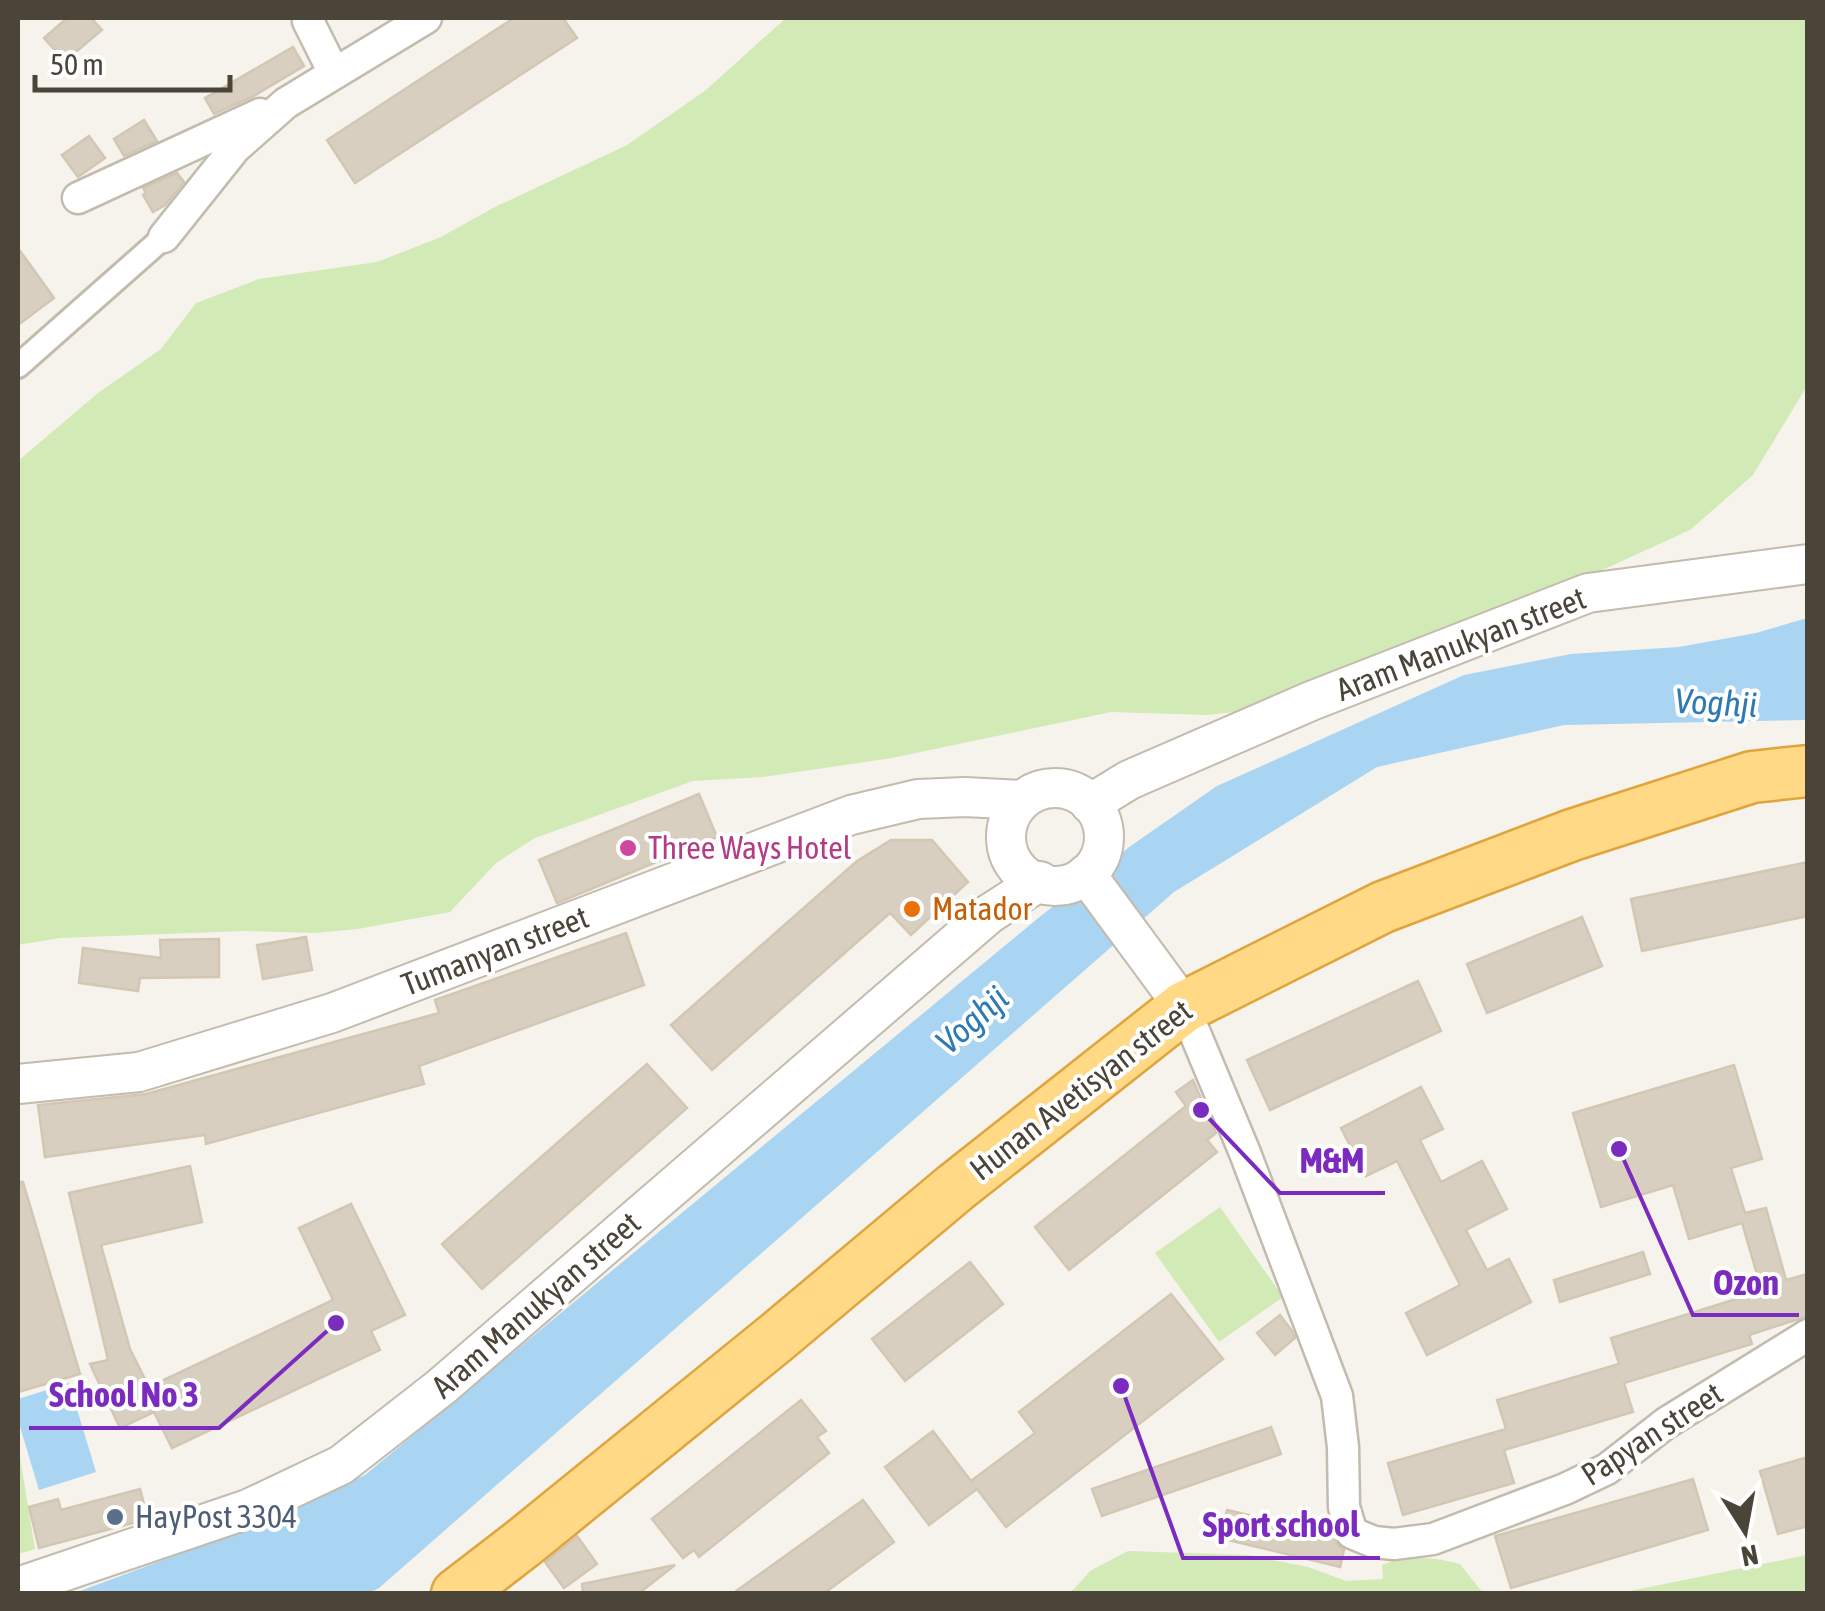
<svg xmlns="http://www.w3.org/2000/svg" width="1825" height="1611" font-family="'Asap Condensed',sans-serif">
	<rect width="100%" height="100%" fill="#f6f3ec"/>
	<g fill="#d2eab5">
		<polygon points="786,18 1807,18 1807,386 1753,475 1690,530 1482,625 1272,708 1207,715 1111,712 892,758 763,777 693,781 535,838 496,863 450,912 358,929 315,933 245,931 60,938 18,945 18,461 98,393 161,349 196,303 259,279 377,262 441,237 493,208 627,145 706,90"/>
		<polygon points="1220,1207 1283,1297 1219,1342 1155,1253"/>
		<polygon points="18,1445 35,1549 18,1554"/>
		<path d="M 1128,1551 L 1248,1555 L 1308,1567 L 1346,1581 L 1383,1579 L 1382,1565 C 1408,1554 1433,1557 1460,1564 L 1483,1593 L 1065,1594 L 1074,1589 L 1090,1571 Z"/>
		<polygon points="1807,1555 1807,1593 1620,1593"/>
	</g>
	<g fill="#a9d4f2">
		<polygon points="1807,618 1807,720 1564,725 1377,767 1174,892 379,1588 367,1594 72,1594 260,1524 365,1475 1042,915 1132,845 1217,786 1464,675 1571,654 1679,647 1756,633"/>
		<polygon points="69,1383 96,1472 39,1490 18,1420 18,1399"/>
	</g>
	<g fill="#d8cfc1" stroke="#d3c7b4" stroke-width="2.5">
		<polygon points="67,18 91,18 102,30 65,61 44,38"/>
		<polygon points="514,18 563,18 577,38 355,183 327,140"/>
		<polygon points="293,47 304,66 252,97 214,114 205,98"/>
		<polygon points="144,120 157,141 124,156 114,139"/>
		<polygon points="89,136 105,158 78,177 62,155"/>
		<polygon points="177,173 184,182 165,205 153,212 143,195 146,193 143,188"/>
		<polygon points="18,248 54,298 18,325"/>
		<polygon points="699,794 717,837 557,903 539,860"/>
		<polygon points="891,840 932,840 968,882 911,935 890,913 712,1070 671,1025 857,861"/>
		<polygon points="1808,862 1808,916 1642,951 1631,899"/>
		<polygon points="1582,917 1602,966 1487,1013 1467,964"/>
		<polygon points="626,933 644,985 419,1066 424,1084 206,1144 205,1135 45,1157 38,1105 146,1094 439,1013 435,1000"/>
		<polygon points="306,937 312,970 263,979 257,945"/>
		<polygon points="219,939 219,977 140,978 138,991 79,983 83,948 161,958 160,940"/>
		<polygon points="1418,981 1441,1031 1270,1110 1247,1060"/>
		<polygon points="647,1064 687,1108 482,1289 442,1244"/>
		<polygon points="1734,1065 1762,1159 1731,1168 1745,1213 1766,1208 1786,1280 1808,1274 1808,1316 1749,1335 1752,1344 1624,1383 1633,1412 1504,1450 1514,1483 1403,1515 1388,1463 1506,1429 1497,1400 1619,1364 1611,1338 1762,1291 1742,1223 1689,1239 1673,1185 1601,1207 1573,1113"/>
		<polygon points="1193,1080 1216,1133 1207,1140 1217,1152 1069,1270 1035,1227 1186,1106 1176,1092"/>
		<polygon points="1421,1087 1443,1129 1420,1140 1441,1182 1482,1161 1507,1209 1466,1230 1487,1270 1509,1259 1531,1302 1427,1355 1406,1313 1460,1285 1397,1161 1366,1176 1341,1128"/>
		<polygon points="190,1166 202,1222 101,1245 130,1349 149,1387 333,1300 299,1228 351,1204 405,1315 371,1331 380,1350 172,1448 154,1412 120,1428 90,1364 108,1360 69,1193"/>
		<polygon points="18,1182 23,1182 80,1374 18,1392"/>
		<polygon points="1643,1252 1650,1274 1560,1302 1554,1280"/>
		<polygon points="970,1262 1003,1304 905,1381 872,1339"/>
		<polygon points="1171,1294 1223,1359 1006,1527 977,1489 929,1525 885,1467 933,1431 971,1481 1035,1433 1019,1412"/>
		<polygon points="1280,1315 1292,1331 1295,1338 1275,1355 1257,1333"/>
		<polygon points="801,1400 826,1431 817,1437 829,1453 699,1557 694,1550 683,1558 652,1519"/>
		<polygon points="1271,1427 1281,1454 1102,1516 1092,1489"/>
		<polygon points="1808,1457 1808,1526 1778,1534 1760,1471"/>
		<polygon points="1693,1479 1708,1530 1511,1588 1495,1536"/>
		<polygon points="140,1489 148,1519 39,1548 29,1507 58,1499 61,1510"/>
		<polygon points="863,1500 894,1542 823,1594 732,1594"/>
		<polygon points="1227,1510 1333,1535 1338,1545 1344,1550 1340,1567 1220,1538"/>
		<polygon points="577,1536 597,1564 564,1588 545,1562"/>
		<polygon points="675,1565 638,1594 583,1594 582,1584"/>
	</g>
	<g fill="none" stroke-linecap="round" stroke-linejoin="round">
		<defs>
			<polyline id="pedestrian" points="18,366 164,237"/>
			<g id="minor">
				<polyline points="310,18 308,21 334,73"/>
				<polyline points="78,198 260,114"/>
				<polyline points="164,237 235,148 286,103 426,18"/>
				<polyline points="1184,1007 1245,1153 1337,1396 1343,1447 1344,1507 1352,1533 1374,1542 1394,1544 1433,1539 1565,1489 1607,1469 1666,1423 1808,1335"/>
			</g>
			<g id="tertiary">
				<circle cx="1055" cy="837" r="49"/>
				<polyline points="1090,804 1129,780 1311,701 1588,593 1808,564"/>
				<polyline points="1086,874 1184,1007"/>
				<polyline points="18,1084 139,1072 332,1013 851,815 918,799 965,797 1021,800"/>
				<polyline points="18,1587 248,1509 341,1465 441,1387 989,914 1040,881"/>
			</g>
			<polyline id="trunk" points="457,1594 522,1544 777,1337 956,1187 1184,1007 1383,907 1572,835 1752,777 1808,771"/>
		</defs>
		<use href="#pedestrian" stroke="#c2bbae" stroke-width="28"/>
		<use href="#minor" stroke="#c2bbae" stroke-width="35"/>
		<use href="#tertiary" stroke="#c2bbae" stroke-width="42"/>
		<use href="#trunk" stroke="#e0a43c" stroke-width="55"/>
		<use href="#pedestrian" stroke="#fff" stroke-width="22"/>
		<use href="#minor" stroke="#fff" stroke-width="30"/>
		<use href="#tertiary" stroke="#fff" stroke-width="38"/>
		<use href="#trunk" stroke="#ffd985" stroke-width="50"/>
	</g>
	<circle fill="#d1479c" stroke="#fff" stroke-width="4" cx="628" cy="848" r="10"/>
	<circle fill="#e8710a" stroke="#fff" stroke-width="4" cx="912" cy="909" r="10"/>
	<circle fill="#5c6f8a" stroke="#fff" stroke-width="4" cx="115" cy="1517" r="10"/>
	<g text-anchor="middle" stroke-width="8" stroke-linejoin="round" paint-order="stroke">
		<g font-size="32" fill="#4b4439" stroke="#fff">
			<text transform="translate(1461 644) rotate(-21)" y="11">Aram Manukyan street</text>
			<text transform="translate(495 951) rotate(-21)" y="11">Tumanyan street</text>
			<text transform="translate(1081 1090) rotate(-38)" y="11">Hunan Avetisyan street</text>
			<text transform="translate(536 1305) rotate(-41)" y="11">Aram Manukyan street</text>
			<text transform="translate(1652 1434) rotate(-33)" y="11">Papyan street</text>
		</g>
		<g font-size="32" fill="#b23c85" stroke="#fff" text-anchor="start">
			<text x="648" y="859">Three Ways Hotel</text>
		</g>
		<g font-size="32" fill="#c56008" stroke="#fff" text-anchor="start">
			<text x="932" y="920">Matador</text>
		</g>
		<g font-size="32" fill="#4e5e75" stroke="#fff" text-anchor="start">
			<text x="135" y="1528">HayPost 3304</text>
		</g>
		<g font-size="35" font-style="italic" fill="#2e7ab2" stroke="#fff">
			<text transform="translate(1716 703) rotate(3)" y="12">Voghji</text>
			<text transform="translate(972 1020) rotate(-41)" y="12">Voghji</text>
		</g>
	</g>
	<path fill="none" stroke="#7b2cbf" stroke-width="4" d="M1201 1110L1280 1193H1385M1619 1149L1693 1315H1799M336 1323L219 1428H29M1121 1386L1183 1558H1380"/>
	<g fill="#7b2cbf" stroke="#fff" stroke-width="4">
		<circle cx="1201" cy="1110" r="10"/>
		<circle cx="1619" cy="1149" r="10"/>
		<circle cx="336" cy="1323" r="10"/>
		<circle cx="1121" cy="1386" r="10"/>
	</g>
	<g font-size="35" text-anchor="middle" font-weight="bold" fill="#7b2cbf" stroke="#fff" stroke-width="8" stroke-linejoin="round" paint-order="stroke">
		<text x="1332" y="1173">M&amp;M</text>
		<text x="1746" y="1295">Ozon</text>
		<text x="124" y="1407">School No 3</text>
		<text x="1281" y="1537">Sport school</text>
	</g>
	<rect width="1825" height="1611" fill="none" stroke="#4b4439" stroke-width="40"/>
	<g transform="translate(1745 1531) rotate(169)" stroke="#ffffff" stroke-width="8" paint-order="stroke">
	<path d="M0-8L18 38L0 25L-18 38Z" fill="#4b4439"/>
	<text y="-15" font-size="28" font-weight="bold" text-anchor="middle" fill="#4b4439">N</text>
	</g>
	<path d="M35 75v15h195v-15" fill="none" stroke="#4b4439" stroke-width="5"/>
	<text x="50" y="75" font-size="30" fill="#4b4439" stroke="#ffffff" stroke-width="8" paint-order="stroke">50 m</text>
</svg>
